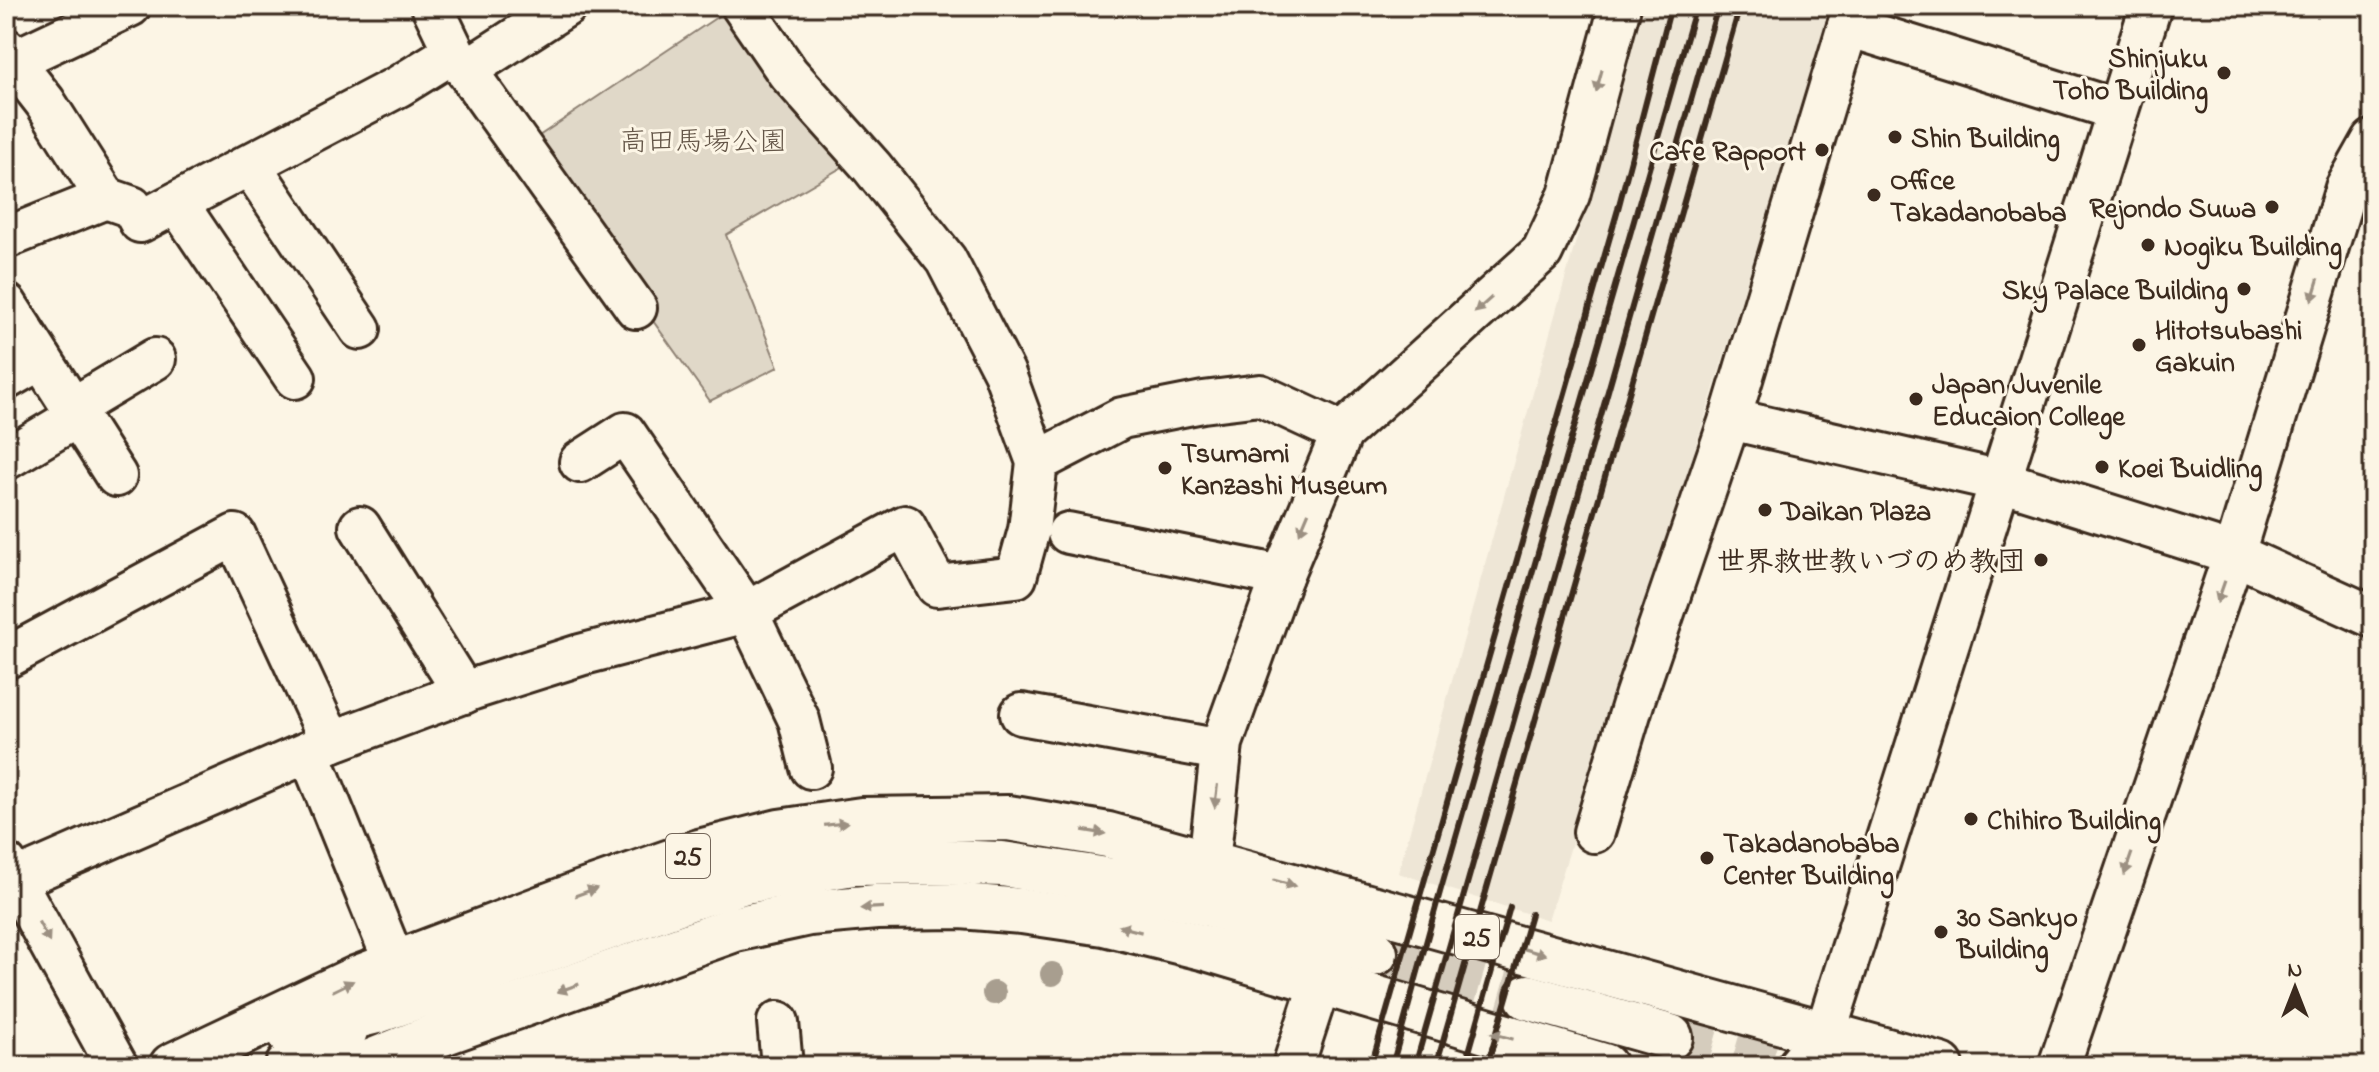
<svg xmlns="http://www.w3.org/2000/svg" width="2379" height="1072" font-family="'Indie Flower','Klee One',sans-serif">
	<rect width="100%" height="100%" fill="#fcf5e5"/>
	<filter id="ink" filterUnits="userSpaceOnUse"><feTurbulence type="fractalNoise" baseFrequency=".0125" numOctaves="2"/><feDisplacementMap in="SourceGraphic" scale="16" xChannelSelector="R" yChannelSelector="G"/><feConvolveMatrix kernelMatrix="1 2 1 2 8 2 1 2 1" color-interpolation-filters="sRGB"/></filter>
	<g filter="url(#ink)">
		<polygon fill="#eee6d6" points="1642,6 1833,6 1548,920 1398,873"/>
		<polygon fill="#e0d8c8" stroke="#8e8173" stroke-width="2" points="732,7 856,159 726,235 778,367 710,401 527,144"/>
		<g fill="none" stroke-linecap="round" stroke-linejoin="round">
			<g stroke="#d5ccbd" stroke-width="44" stroke-dasharray="44 22" stroke-linecap="butt">
				<polyline points="1375,953 1528,997"/>
				<polyline points="1670,1037 1771,1066"/>
			</g>
			<defs>
				<g id="minor">
					<polyline points="432,6 454,52 466,70 636,308"/>
					<polyline points="1848,26 2117,110"/>
					<polyline points="6,49 13,61 45,102 106,198 6,238"/>
					<polyline points="13,61 130,6"/>
					<polyline points="466,70 566,6"/>
					<polyline points="250,165 360,329"/>
					<polyline points="106,198 132,207 140,222 399,86 454,52"/>
					<polyline points="177,203 295,378"/>
					<polyline points="6,304 116,476"/>
					<polyline points="6,379 41,359"/>
					<polyline points="73,408 155,359"/>
					<polyline points="1730,419 2001,481 2234,554 2373,617"/>
					<polyline points="6,459 78,416"/>
					<polyline points="580,462 625,433 747,612 799,720 811,768"/>
					<polyline points="1037,462 1122,418 1203,402 1260,395 1342,433"/>
					<polyline points="360,527 464,693"/>
					<polyline points="1068,533 1282,576"/>
					<polyline points="6,658 235,535 331,742"/>
					<polyline points="1021,714 1221,750"/>
					<polyline points="309,752 395,964"/>
					<polyline points="1594,832 1635,697 1730,419 1854,6"/>
					<polyline points="1209,862 1222,743 1282,576 1342,433 1542,252 1569,195 1620,6"/>
					<polyline points="6,864 117,1066"/>
					<polyline points="6,884 331,742 473,689 580,655 747,612 905,526 937,586 1016,577 1029,530 1037,462 1004,372 946,260 872,167 788,73 742,6"/>
					<polyline points="778,1022 782,1066"/>
					<polyline points="1293,1066 1320,983"/>
					<polyline points="1798,1066 1825,1034 2151,6"/>
					<polyline points="2059,1066 2234,554 2346,188 2373,140"/>
				</g>
				<g id="major">
					<polyline points="1528,997 1670,1037"/>
					<polyline points="289,1033 377,1011 687,899 745,881 853,863 944,862 1002,864 1113,881 1209,904 1375,953"/>
					<polyline points="172,1066 358,978 579,894 699,852 779,832 862,820 1008,818 1108,835 1941,1066"/>
					<polyline points="288,1066 345,1031"/>
					<polyline points="361,1066 445,1032 735,929 809,913 876,907 961,906 1022,911 1104,923 1206,948 1604,1066"/>
				</g>
			</defs>
			<use href="#minor" stroke="#3b2a1e" stroke-width="46"/>
			<use href="#major" stroke="#3b2a1e" stroke-width="50"/>
			<use href="#minor" stroke="#fcf5e5" stroke-width="40"/>
			<use href="#major" stroke="#fcf5e5" stroke-width="44"/>
			<g stroke="#3b2a1e" stroke-width="6">
				<polyline points="1371,1066 1618,209 1671,6"/>
				<polyline points="1392,1066 1440,892 1696,6"/>
				<polyline points="1415,1066 1718,6"/>
				<polyline points="1436,1066 1740,6"/>
				<polyline points="1465,1066 1510,907"/>
				<polyline points="1487,1066 1531,914"/>
			</g>
		</g>
		<g fill="#a89e8f">
			<circle cx="1052" cy="974" r="12"/>
			<circle cx="994" cy="993" r="12"/>
		</g>
		<defs><path id="oneway-solid" d="M-6-.8H1V-3.2L6.5 0L1 3.2V.8H-6Z" transform="scale(2)"/></defs>
		<g fill="#9c9082">
			<use href="#oneway-solid" transform="translate(1599 81) rotate(105)"/>
			<use href="#oneway-solid" transform="translate(2315 290) rotate(107)"/>
			<use href="#oneway-solid" transform="translate(1483 305) rotate(138)"/>
			<use href="#oneway-solid" transform="translate(1304 523) rotate(113)"/>
			<use href="#oneway-solid" transform="translate(2221 592) rotate(109)"/>
			<use href="#oneway-solid" transform="translate(1216 796) rotate(97)"/>
			<use href="#oneway-solid" transform="translate(836 824) rotate(-7)"/>
			<use href="#oneway-solid" transform="translate(1094 832) rotate(9)"/>
			<use href="#oneway-solid" transform="translate(2128 864) rotate(109)"/>
			<use href="#oneway-solid" transform="translate(1284 883) rotate(16)"/>
			<use href="#oneway-solid" transform="translate(586 892) rotate(-20)"/>
			<use href="#oneway-solid" transform="translate(872 908) rotate(177)"/>
			<use href="#oneway-solid" transform="translate(1130 929) rotate(-165)"/>
			<use href="#oneway-solid" transform="translate(44 932) rotate(62)"/>
			<use href="#oneway-solid" transform="translate(1535 952) rotate(16)"/>
			<use href="#oneway-solid" transform="translate(343 986) rotate(-26)"/>
			<use href="#oneway-solid" transform="translate(568 988) rotate(160)"/>
			<use href="#oneway-solid" transform="translate(1502 1036) rotate(-164)"/>
		</g>
	</g>
	<g fill="#3b2a1e" stroke="#fcf5e5" stroke-width="3">
		<circle cx="2224" cy="73" r="8"/>
		<circle cx="1895" cy="137" r="8"/>
		<circle cx="1822" cy="150" r="8"/>
		<circle cx="1874" cy="195" r="8"/>
		<circle cx="2272" cy="207" r="8"/>
		<circle cx="2148" cy="245" r="8"/>
		<circle cx="2244" cy="289" r="8"/>
		<circle cx="2139" cy="345" r="8"/>
		<circle cx="1916" cy="399" r="8"/>
		<circle cx="2102" cy="467" r="8"/>
		<circle cx="1165" cy="468" r="8"/>
		<circle cx="1765" cy="510" r="8"/>
		<circle cx="2041" cy="560" r="8"/>
		<circle cx="1971" cy="819" r="8"/>
		<circle cx="1707" cy="858" r="8"/>
		<circle cx="1941" cy="932" r="8"/>
	</g>
	<g text-anchor="middle" stroke-width="6" stroke-linejoin="round" paint-order="stroke">
		<g fill="#fcf5e5" stroke="#75675a" stroke-width="2">
			<rect x="666" y="834" width="44" height="44" rx="6"/>
			<rect x="1455" y="915" width="44" height="44" rx="6"/>
		</g>
		<g font-size="26" font-weight="bold" fill="#3b2a1e">
			<text x="688" y="865">25</text>
			<text x="1477" y="946">25</text>
		</g>
		<g font-size="28" font-weight="bold" fill="#3b2a1e" stroke="#fcf5e5" text-anchor="start">
			<text x="2208" y="67" text-anchor="end">Shinjuku<tspan x="2208" dy="32">Toho Building</tspan></text>
			<text x="1911" y="147">Shin Building</text>
			<text x="1806" y="160" text-anchor="end">Cafe Rapport</text>
			<text x="1890" y="189">Office<tspan x="1890" dy="32">Takadanobaba</tspan></text>
			<text x="2256" y="217" text-anchor="end">Rejondo Suwa</text>
			<text x="2164" y="255">Nogiku Building</text>
			<text x="2228" y="299" text-anchor="end">Sky Palace Building</text>
			<text x="2155" y="339">Hitotsubashi<tspan x="2155" dy="32">Gakuin</tspan></text>
			<text x="1932" y="393">Japan Juvenile<tspan x="1932" dy="32">Educaion College</tspan></text>
			<text x="1181" y="462">Tsumami<tspan x="1181" dy="32">Kanzashi Museum</tspan></text>
			<text x="2118" y="477">Koei Buidling</text>
			<text x="1781" y="520">Daikan Plaza</text>
			<text x="2025" y="570" text-anchor="end">世界救世教いづのめ教団</text>
			<text x="1987" y="829">Chihiro Building</text>
			<text x="1723" y="852">Takadanobaba<tspan x="1723" dy="32">Center Building</tspan></text>
			<text x="1957" y="926">30 Sankyo<tspan x="1957" dy="32">Building</tspan></text>
		</g>
		<g font-size="28" fill="#645648" stroke="#fcf5e5">
			<text x="703" y="150">高田馬場公園</text>
		</g>
	</g>
	<rect width="2379" height="1072" fill="none" stroke="#fcf5e5" stroke-width="32"/>
	<rect x="16" y="16" width="2347" height="1040" fill="none" stroke="#3b2a1e" stroke-width="3" filter="url(#ink)"/>
	<g transform="translate(2295 988)" stroke="#fcf5e5" stroke-width="6" paint-order="stroke">
	<path d="M0-6L14 30L0 20L-14 30Z" fill="#3b2a1e"/>
	<text y="-12" font-size="22" font-weight="bold" text-anchor="middle" fill="#3b2a1e">N</text>
	</g>
</svg>
